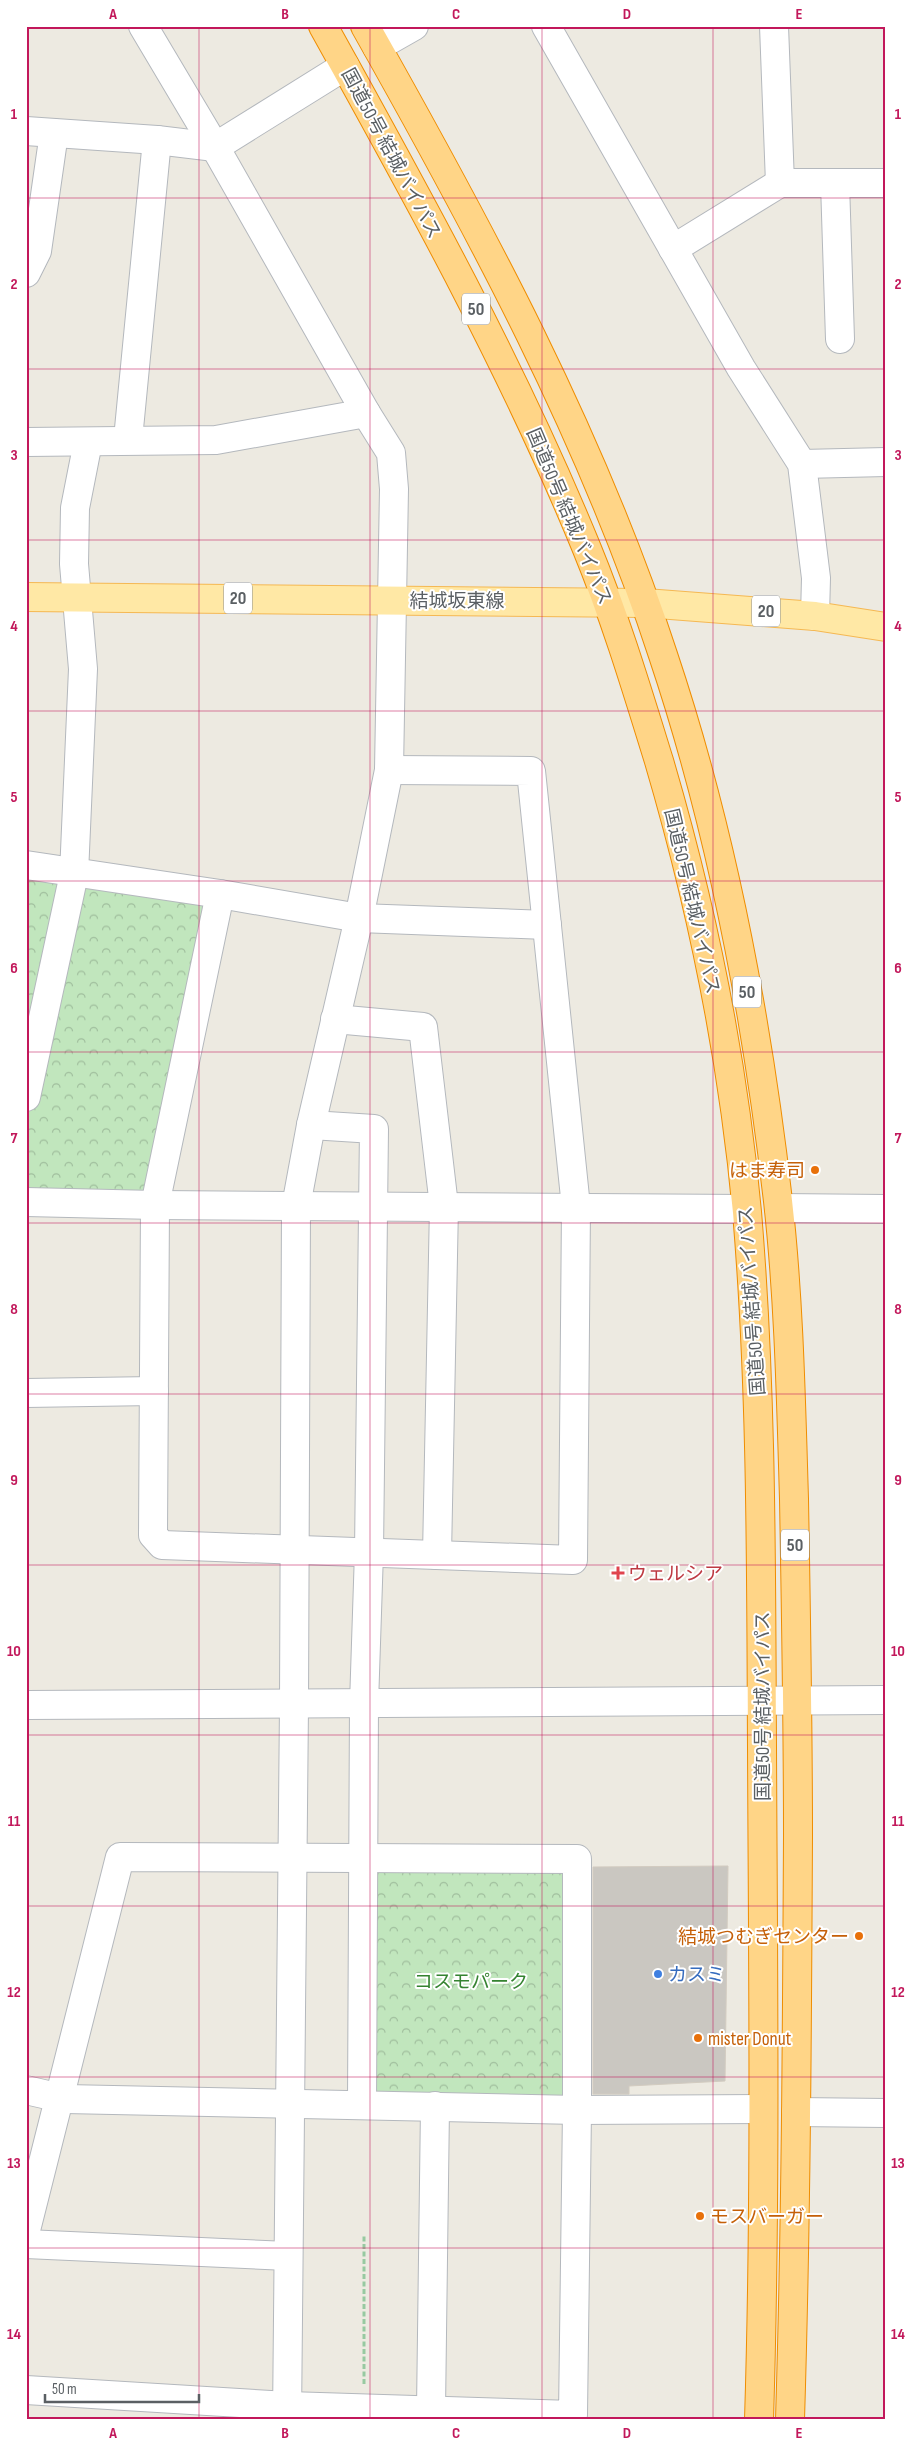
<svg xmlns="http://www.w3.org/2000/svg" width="912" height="2446" font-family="'Sofia Sans Condensed','Noto Sans JP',sans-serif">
	<defs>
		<pattern id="park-crowns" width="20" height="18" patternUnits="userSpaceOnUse" patternTransform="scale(1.25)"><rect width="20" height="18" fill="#c1e6bd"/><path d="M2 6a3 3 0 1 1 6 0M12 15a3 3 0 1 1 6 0" fill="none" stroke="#a0be9d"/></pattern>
	</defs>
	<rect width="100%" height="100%" fill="#edeae1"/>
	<g fill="url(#park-crowns)">
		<polygon points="26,874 206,904 144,1196 26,1188"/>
		<polygon points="573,1863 570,2103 369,2098 370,1865"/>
	</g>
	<polygon fill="#cac7c1" stroke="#d2cbc0" points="728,1866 725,2081 629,2086 629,2094 593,2094 593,1867"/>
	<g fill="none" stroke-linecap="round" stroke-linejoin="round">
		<defs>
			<g id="minor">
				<polyline points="546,26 741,368 802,464 816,578 815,616"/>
				<polyline points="774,26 780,183"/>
				<polyline points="377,47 414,26"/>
				<polyline points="26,131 157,140 215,147 345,66"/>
				<polyline points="835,183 840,339"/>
				<polyline points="673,249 780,183 886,183"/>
				<polyline points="26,273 37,251 54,133"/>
				<polyline points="128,439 157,140"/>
				<polyline points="26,442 216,440 366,413 215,147 143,26"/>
				<polyline points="802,464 886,462"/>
				<polyline points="26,865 220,894 359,918 547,925"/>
				<polyline points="220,894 155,1205 153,1535 162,1545 573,1560 576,1207 531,771 389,770"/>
				<polyline points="335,1019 423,1027 444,1206 437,1555"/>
				<polyline points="26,1097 74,874 83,669 74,564 75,508 88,442"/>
				<polyline points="311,1125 374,1129 369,1552 364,1704 362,2105"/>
				<polyline points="26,1202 155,1205 746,1209"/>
				<polyline points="779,1208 886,1209"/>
				<polyline points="26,1393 154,1391"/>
				<polyline points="26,1705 886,1700"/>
				<polyline points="26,2090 65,2099 577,2110 763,2109"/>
				<polyline points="796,2112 886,2113"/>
				<polyline points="26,2230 120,1857 577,1859 577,2110 573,2415 288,2406 26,2390"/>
				<polyline points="26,2244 288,2256"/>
				<polyline points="431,2410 435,2106"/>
				<polyline points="287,2420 294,1705 296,1206 311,1125 359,918 389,770 394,489 391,453 366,413"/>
			</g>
			<polyline id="major" points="26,597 645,603 815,616 886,627"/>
			<g id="highway">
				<path d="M 323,26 C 418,197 513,368 587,549 C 615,617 637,690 659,761 C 702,907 733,1060 747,1212 C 762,1390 761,1569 762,1747 C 763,1971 766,2196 759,2420"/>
				<path d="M 365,26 C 479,228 591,434 663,655 C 722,831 757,1017 778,1201 C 789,1300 791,1400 794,1499 C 796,1611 798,1723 798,1835 C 797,2030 796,2225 790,2420"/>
			</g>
		</defs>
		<use href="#minor" stroke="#b4b8bd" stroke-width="30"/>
		<use href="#major" stroke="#f5b853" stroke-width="30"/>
		<use href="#highway" stroke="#ef8d00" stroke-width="30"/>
		<polyline stroke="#97c9a1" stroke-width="3" stroke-dasharray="5 2.5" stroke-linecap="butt" points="364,2384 364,2235"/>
		<use href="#minor" stroke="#fff" stroke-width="28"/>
		<use href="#major" stroke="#ffe8a5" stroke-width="28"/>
		<use href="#highway" stroke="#ffd587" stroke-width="28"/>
	</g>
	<path fill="none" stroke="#c2185b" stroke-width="1" stroke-opacity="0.55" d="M 199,26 L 199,2420M 370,26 L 370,2420M 542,26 L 542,2420M 713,26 L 713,2420M 26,198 L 886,198M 26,369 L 886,369M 26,540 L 886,540M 26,711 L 886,711M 26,881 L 886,881M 26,1052 L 886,1052M 26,1223 L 886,1223M 26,1394 L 886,1394M 26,1565 L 886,1565M 26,1735 L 886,1735M 26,1906 L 886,1906M 26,2077 L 886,2077M 26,2248 L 886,2248"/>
	<g fill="#e8710a" stroke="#fff" stroke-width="2">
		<circle cx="815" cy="1170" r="5"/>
		<circle cx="859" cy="1936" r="5"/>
		<circle cx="698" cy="2038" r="5"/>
		<circle cx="700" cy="2216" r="5"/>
	</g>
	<path fill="#e0444e" stroke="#fff" stroke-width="2" d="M615.5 1565.5h5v5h5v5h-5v5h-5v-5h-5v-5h5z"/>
	<circle fill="#3f7fe0" stroke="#fff" stroke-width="2" cx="658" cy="1974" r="5"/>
	<g text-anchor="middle" stroke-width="4" stroke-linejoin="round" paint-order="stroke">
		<g fill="#fff" stroke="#8c8f92" stroke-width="1">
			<rect x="462" y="293.5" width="28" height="31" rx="4"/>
			<rect x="224" y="582.5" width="28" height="31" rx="4"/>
			<rect x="752" y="595.5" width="28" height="31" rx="4"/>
			<rect x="733" y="976.5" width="28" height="31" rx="4"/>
			<rect x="781" y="1529.5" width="28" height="31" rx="4"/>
		</g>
		<g font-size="18" font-weight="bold" fill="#5a5f63">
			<text x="476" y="315">50</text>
			<text x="238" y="604">20</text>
			<text x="766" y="617">20</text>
			<text x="747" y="998">50</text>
			<text x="795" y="1551">50</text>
		</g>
		<g font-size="19" fill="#5a5f63" stroke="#fff">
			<text transform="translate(392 153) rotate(62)" y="7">国道50号 結城バイパス</text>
			<text transform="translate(570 516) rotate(67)" y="7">国道50号 結城バイパス</text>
			<text x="457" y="607">結城坂東線</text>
			<text transform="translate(693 901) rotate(77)" y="7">国道50号 結城バイパス</text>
			<text transform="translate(751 1301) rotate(-94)" y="7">国道50号 結城バイパス</text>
			<text transform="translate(762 1706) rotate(-90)" y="7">国道50号 結城バイパス</text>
		</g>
		<g font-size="19" fill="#c56008" stroke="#fff" text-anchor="end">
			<text x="805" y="1177">はま寿司</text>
			<text x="849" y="1943">結城つむぎセンター</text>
			<text x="708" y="2045" text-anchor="start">mister Donut</text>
			<text x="710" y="2223" text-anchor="start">モスバーガー</text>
		</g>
		<g font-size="19" fill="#be3a42" stroke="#fff" text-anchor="start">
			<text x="628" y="1580">ウェルシア</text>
		</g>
		<g font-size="19" fill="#366cbe" stroke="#fff" text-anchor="start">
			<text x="668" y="1981">カスミ</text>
		</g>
		<g font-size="19" fill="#358331" stroke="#fff">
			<text x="471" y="1988">コスモパーク</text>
		</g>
	</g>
	<rect width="912" height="2446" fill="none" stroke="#ffffff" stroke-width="55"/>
	<path d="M45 2394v8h154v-8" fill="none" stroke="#5a5f63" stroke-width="2.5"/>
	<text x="52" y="2394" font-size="15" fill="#5a5f63" stroke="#ffffff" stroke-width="4" paint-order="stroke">50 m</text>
	<rect x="28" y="28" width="856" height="2390" fill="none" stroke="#c2185b" stroke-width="2"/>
	<g font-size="16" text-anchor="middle" font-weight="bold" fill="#c2185b">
		<text x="113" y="19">A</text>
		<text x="285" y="19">B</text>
		<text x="456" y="19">C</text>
		<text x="627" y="19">D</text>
		<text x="799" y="19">E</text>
		<text x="14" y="119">1</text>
		<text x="898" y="119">1</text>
		<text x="14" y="289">2</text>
		<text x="898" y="289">2</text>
		<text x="14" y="460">3</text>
		<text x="898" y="460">3</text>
		<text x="14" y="631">4</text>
		<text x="898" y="631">4</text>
		<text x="14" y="802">5</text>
		<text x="898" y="802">5</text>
		<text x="14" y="973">6</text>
		<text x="898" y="973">6</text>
		<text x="14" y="1143">7</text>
		<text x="898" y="1143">7</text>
		<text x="14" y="1314">8</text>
		<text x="898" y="1314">8</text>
		<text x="14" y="1485">9</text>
		<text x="898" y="1485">9</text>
		<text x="14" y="1656">10</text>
		<text x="898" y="1656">10</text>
		<text x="14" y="1826">11</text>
		<text x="898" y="1826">11</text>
		<text x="14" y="1997">12</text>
		<text x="898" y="1997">12</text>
		<text x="14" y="2168">13</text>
		<text x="898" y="2168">13</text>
		<text x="14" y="2339">14</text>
		<text x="898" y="2339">14</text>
		<text x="113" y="2438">A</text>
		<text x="285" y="2438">B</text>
		<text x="456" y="2438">C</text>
		<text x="627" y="2438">D</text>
		<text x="799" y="2438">E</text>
	</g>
</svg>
